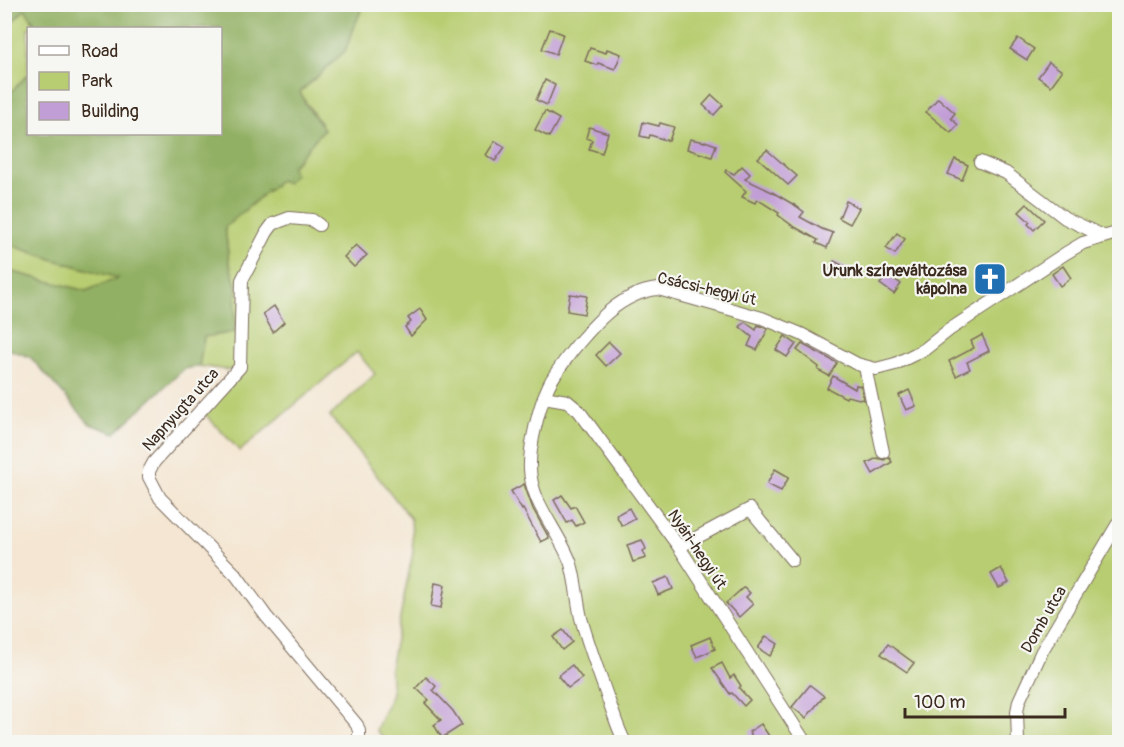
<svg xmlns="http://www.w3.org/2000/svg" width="1124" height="747" font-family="Pangolin,sans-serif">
	<rect width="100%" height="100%" fill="#f6f6f2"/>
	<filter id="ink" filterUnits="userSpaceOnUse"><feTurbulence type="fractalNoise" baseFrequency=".0167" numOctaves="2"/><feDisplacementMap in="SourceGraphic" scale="12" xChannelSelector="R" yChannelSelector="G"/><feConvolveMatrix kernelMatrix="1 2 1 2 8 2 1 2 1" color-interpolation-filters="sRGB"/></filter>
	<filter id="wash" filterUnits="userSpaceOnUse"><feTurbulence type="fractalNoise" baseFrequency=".008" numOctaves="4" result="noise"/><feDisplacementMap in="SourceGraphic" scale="24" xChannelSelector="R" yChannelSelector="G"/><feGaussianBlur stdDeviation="1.35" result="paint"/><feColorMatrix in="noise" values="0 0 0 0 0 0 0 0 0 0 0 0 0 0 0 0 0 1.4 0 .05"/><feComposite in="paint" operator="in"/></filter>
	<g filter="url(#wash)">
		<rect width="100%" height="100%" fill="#f4e6d2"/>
		<g fill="#b8cd71" stroke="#7a7c48" stroke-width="1.5">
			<polygon points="363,5 1119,5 1119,742 387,742 376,730 392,693 390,669 413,552 411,519 330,416 375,374 357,352 240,451 204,413 243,372 199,366 204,337 236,285 229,262 225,227 280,180 324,129 299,92 345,51"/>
			<polygon points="25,9 38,28 28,28 28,74 5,99 5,29"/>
			<polygon points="4,243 55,260 119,278 86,291 5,270"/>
		</g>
		<polygon fill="#92b063" stroke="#666d40" stroke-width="1.5" points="5,5 363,5 345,51 300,92 306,105 324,129 291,167 295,174 287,183 280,180 225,227 229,262 236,285 235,332 204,337 199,366 184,369 115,433 90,424 30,357 5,348 5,270 86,291 118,278 55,260 5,243 5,99 28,74 28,134 220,134 220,28 38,28 25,9 5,29"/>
		<g id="blocks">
			<g fill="#c29ed7">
				<polygon points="550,29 563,34 556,54 542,49"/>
				<polygon points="1018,38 1034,49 1027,60 1010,49"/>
				<polygon points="590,48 606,53 607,49 621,54 615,69 598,63 597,65 585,61"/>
				<polygon points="1049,62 1062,71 1051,86 1038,77"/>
				<polygon points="545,80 555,85 547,105 536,100"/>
				<polygon points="712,95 723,105 714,115 703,105"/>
				<polygon points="938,98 955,113 951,118 958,125 951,133 926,112"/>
				<polygon points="545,111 559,119 549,137 535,130"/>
				<polygon points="643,122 659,126 660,123 674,127 669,141 650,135 649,138 640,136"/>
				<polygon points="589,127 608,133 602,153 589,149 592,140 586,138"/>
				<polygon points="690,139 705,142 705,141 716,145 712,157 687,149"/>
				<polygon points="495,141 505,147 495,161 486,155"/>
				<polygon points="767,150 797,176 788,185 758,158"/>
				<polygon points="955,159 968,165 962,180 948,174"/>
				<polygon points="742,166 750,174 745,179 772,192 796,206 804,212 800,217 822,229 833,233 827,248 816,243 818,240 793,226 778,215 779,213 757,199 755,203 742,197 746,191 725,172 726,170 734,174"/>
				<polygon points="846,201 859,208 850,224 839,218"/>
				<polygon points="1027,204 1044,220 1034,230 1028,224 1030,222 1019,212"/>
				<polygon points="897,233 905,239 895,254 886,248"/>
				<polygon points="356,245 367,255 354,267 344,257"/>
				<polygon points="834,261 850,269 846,279 829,271"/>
				<polygon points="991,266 998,267 1003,272 1003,278 989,291 977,279"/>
				<polygon points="1063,266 1071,278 1060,286 1052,274"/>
				<polygon points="887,274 901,284 894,294 880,284"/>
				<polygon points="570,294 587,296 584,314 567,311"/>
				<polygon points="274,306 284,322 273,332 263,314"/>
				<polygon points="420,309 427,320 411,336 405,327 411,322 408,318"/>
				<polygon points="745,322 756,330 758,325 768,329 757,350 748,346 752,337 740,327"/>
				<polygon points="982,335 989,351 967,362 970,369 956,376 949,361 974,348 971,341"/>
				<polygon points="785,336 796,344 787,357 776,350"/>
				<polygon points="609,342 620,353 606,366 596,355"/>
				<polygon points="802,344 837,363 829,376 818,370 819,367 797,350"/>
				<polygon points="833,376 855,389 856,385 861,386 864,400 847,396 846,398 827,388"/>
				<polygon points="909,390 916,406 906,410 899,395"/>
				<polygon points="889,457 892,462 873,474 867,463 877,458 884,460"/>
				<polygon points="775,469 789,477 781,491 767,484"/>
				<polygon points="524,484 533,509 549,538 541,542 523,509 522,510 511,491"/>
				<polygon points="562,495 571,508 575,506 584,522 576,526 572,520 567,523 554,500"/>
				<polygon points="629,508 635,519 622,526 616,515"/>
				<polygon points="642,540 646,549 643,551 646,558 633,562 627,545"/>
				<polygon points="1001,568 1009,583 999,588 991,574"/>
				<polygon points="668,577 673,589 658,595 653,583"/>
				<polygon points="435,583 445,585 441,608 431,606"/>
				<polygon points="744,587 750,593 746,597 753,604 739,617 726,603"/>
				<polygon points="563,630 572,642 562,650 553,637"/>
				<polygon points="766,636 778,644 770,656 758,648"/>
				<polygon points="710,637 715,649 697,657 691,645"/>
				<polygon points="888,644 914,663 907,672 881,654"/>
				<polygon points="722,663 730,678 734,675 741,686 739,688 750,700 744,706 732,693 730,694 712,668"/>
				<polygon points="572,665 582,678 568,688 558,676"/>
				<polygon points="426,677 436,686 433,690 453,711 462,725 442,738 434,725 441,720 425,703 429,700 416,688"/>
				<polygon points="810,685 824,696 806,718 792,707"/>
				<polygon points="761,724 773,742 755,742 749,732"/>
			</g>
		</g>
	</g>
	<g filter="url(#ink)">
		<use href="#blocks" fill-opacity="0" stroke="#7c6c5d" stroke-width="1.5"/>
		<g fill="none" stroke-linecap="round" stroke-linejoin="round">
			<defs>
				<g id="minor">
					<polyline points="980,162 1006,173 1065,218 1103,236"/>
					<polyline points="319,225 312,220 289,218 273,224 267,232 242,280 240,367 154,462 149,471 149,477 160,498 236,575 266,616 357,725 359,731 359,742"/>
					<polyline points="865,367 883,452"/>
					<polyline points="544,397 567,401 579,411 679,547 805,742"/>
					<polyline points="679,547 750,509 792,560"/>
					<path d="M 625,742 C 617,728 613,711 607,696 C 598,670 588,644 581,618 C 577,600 576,581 571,564 C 560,532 531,504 530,469 C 529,446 539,406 549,385 C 555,373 564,362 572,351 C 594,324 620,293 658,289 L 762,318 L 801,334 L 857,364 L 876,369 L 895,364 L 925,349 L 949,330 L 1066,253 L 1083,243 L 1120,232"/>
					<polyline points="1018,742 1017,712 1019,701 1042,651 1120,520"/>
				</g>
			</defs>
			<use href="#minor" stroke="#7c6c5d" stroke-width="14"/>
			<use href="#minor" stroke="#fff" stroke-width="12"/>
		</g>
	</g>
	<defs>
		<symbol id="church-square" viewBox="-11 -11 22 22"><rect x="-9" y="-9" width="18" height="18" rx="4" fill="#1f6fb2" stroke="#f6f6f2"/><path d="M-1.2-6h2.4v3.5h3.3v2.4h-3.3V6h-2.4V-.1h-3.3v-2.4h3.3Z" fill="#fff"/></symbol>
	</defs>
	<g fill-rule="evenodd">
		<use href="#church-square" x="971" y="260" width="38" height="38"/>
	</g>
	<g text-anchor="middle" stroke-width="4.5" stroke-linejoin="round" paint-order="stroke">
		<g font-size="16" font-weight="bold" fill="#3b2a1e" stroke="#f6f6f2" text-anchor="end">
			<text x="967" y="276">Urunk színeváltozása<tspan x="967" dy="18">kápolna</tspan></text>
		</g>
		<g font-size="16" fill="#3b2a1e" stroke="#f6f6f2">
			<text transform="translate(707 288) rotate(13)" y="6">Csácsi-hegyi út</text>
			<text transform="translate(180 409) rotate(-48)" y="6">Napnyugta utca</text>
			<text transform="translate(698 549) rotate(56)" y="6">Nyári-hegyi út</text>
			<text transform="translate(1043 619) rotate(-60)" y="6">Domb utca</text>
		</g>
	</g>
	<rect width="1124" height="747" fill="none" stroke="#f6f6f2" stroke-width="24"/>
	<rect x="27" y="27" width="195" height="108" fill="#f6f6f2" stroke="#aba49d" stroke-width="1.5"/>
	<rect x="39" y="46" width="30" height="9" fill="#ffffff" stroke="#aba49d" stroke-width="1.5"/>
	<text x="81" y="57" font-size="18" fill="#3b2a1e">Road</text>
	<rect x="39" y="72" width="30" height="18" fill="#b8cd71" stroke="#aba49d" stroke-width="1.5"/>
	<text x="81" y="87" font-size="18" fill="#3b2a1e">Park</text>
	<rect x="39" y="102" width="30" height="18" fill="#c29ed7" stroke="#aba49d" stroke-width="1.5"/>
	<text x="81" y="117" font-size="18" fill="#3b2a1e">Building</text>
	<path d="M905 708v9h160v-9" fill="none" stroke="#3b2a1e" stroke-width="3"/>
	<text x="914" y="708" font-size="18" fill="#3b2a1e" stroke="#f6f6f2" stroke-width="4.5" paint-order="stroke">100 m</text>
</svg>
